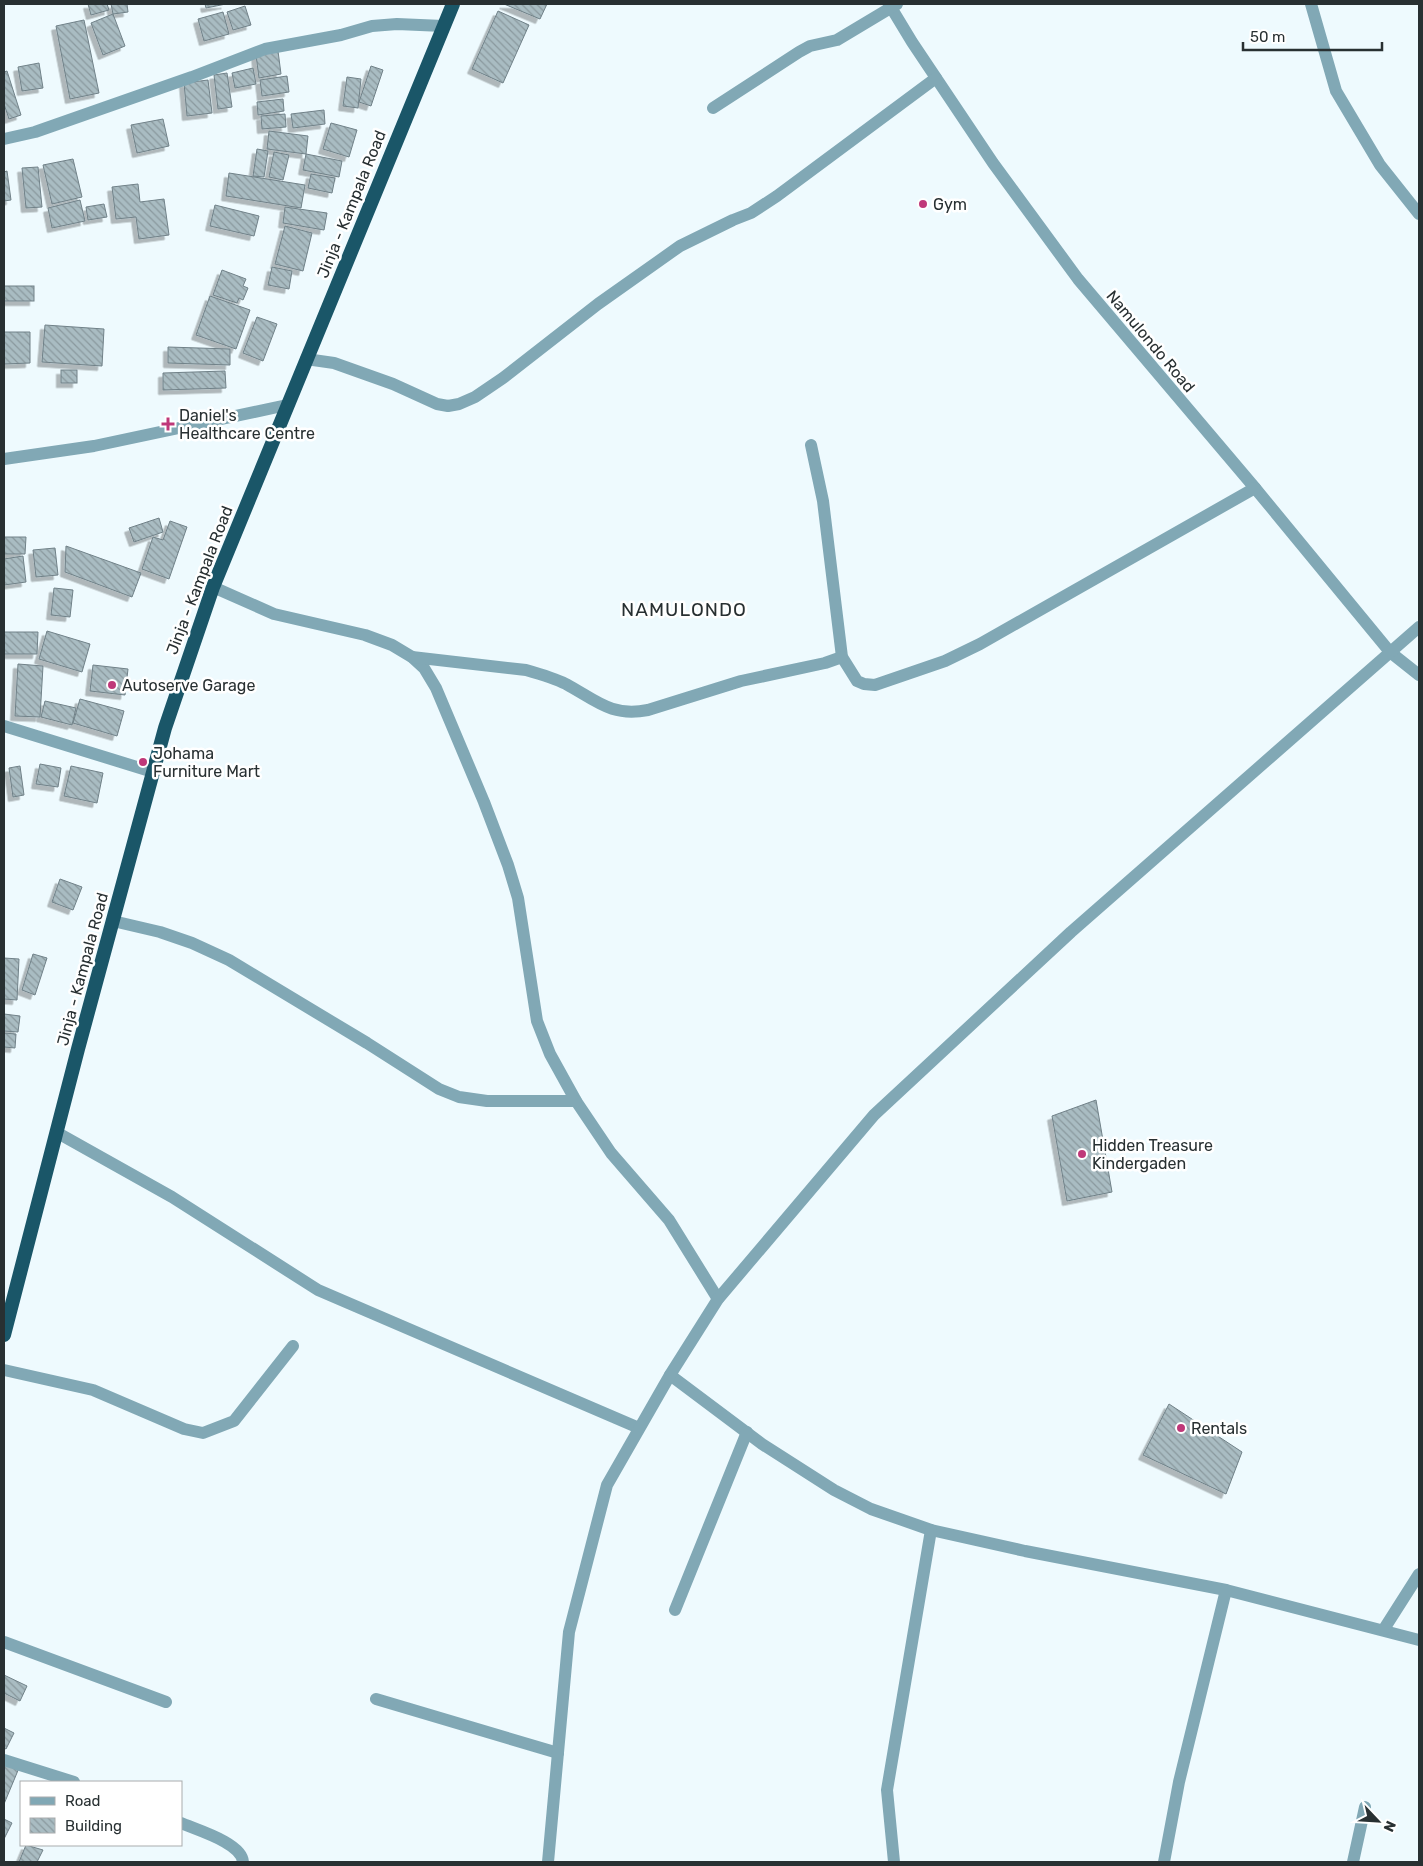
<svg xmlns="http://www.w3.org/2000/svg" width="1423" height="1866" font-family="Rubik,sans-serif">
	<defs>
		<pattern id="building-back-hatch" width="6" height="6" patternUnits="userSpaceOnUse" patternTransform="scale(1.25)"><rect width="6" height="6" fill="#a9bcc2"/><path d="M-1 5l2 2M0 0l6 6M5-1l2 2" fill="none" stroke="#8a999e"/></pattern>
		<filter id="shadow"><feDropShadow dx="-4.5" dy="4.5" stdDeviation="0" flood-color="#0004"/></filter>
	</defs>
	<rect width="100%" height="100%" fill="#eefafe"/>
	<g fill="url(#building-back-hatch)" stroke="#708188" filter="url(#shadow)">
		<polygon points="88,4 107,4 109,10 91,15"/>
		<polygon points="111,4 127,4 128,12 113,14"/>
		<polygon points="205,4 226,4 206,8"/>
		<polygon points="504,4 547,4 540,19"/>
		<polygon points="245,6 251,25 233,30 227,12"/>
		<polygon points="498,11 529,25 503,83 472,69"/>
		<polygon points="223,12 229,34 204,41 198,19"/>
		<polygon points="113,14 125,46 103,55 91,23"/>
		<polygon points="84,20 99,93 70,99 56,26"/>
		<polygon points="278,51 281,74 259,78 256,55"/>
		<polygon points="39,63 43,88 22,91 18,67"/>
		<polygon points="371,66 383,70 371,106 359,102"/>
		<polygon points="253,68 256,84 235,88 232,73"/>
		<polygon points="7,71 21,115 9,119 4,104 4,72"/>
		<polygon points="227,73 232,107 218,109 214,75"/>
		<polygon points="287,76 289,92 262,96 260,80"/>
		<polygon points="347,77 361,79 358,108 343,106"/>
		<polygon points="208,80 212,113 187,116 184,83"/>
		<polygon points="283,99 284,111 258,115 257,102"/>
		<polygon points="324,110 325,124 293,128 291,114"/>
		<polygon points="285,114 286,127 262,129 261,116"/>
		<polygon points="163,119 169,146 137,153 131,125"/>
		<polygon points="331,123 357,130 349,157 323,149"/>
		<polygon points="269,131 308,136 306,154 267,149"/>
		<polygon points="257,149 268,151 264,177 253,176"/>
		<polygon points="274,152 289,155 283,180 269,177"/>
		<polygon points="306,154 342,161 339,177 303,170"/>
		<polygon points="73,159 82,197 52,204 43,165"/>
		<polygon points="38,167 42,207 26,208 22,168"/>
		<polygon points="7,171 11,200 4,201 4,172"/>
		<polygon points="229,173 305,185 301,208 226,196"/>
		<polygon points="311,174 335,178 332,193 308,188"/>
		<polygon points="138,184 140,202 164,199 169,235 139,239 136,217 116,219 112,187"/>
		<polygon points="80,200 85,221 52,228 48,208"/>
		<polygon points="104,204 107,217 88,220 86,207"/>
		<polygon points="215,205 259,216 254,236 210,226"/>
		<polygon points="285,207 327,213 324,230 283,223"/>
		<polygon points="285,226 312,233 303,271 275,264"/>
		<polygon points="272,267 292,271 289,289 268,285"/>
		<polygon points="222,270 246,279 243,286 248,288 243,300 239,298 237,303 213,295"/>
		<rect x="4" y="286" width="30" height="15"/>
		<polygon points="210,296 250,310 236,349 196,335"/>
		<polygon points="257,317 277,324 263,361 243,353"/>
		<polygon points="45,325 104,329 102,366 42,362"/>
		<polygon points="4,332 30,332 30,363 4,364"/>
		<polygon points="168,347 230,349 230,365 168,363"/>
		<rect x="61" y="370" width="16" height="13"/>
		<polygon points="225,371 226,388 163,390 163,373"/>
		<polygon points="159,518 163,532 134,542 129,528"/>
		<polygon points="170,521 187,527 169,579 142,569 153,537 163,540"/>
		<polygon points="4,537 26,537 25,554 4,554"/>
		<polygon points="66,546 141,573 132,597 65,572"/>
		<polygon points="55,548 58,575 36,577 33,550"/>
		<polygon points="23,556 26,582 4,585 4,559"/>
		<polygon points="54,588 73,590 70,617 51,615"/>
		<polygon points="47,631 90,644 82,672 39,659"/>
		<polygon points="4,632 38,632 37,654 4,654"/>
		<polygon points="18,664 43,666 40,717 15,716"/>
		<polygon points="93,665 128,669 125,695 90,691"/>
		<polygon points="80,699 124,711 117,736 73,723"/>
		<polygon points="45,701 76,708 72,725 41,717"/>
		<polygon points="40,764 61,768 58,787 36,784"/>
		<polygon points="20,766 24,795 13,797 9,768"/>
		<polygon points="71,766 103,773 97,803 64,796"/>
		<polygon points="60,879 82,887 73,910 52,902"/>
		<polygon points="33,954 47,958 35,995 22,990"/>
		<polygon points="4,958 19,959 17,1000 4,999"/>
		<polygon points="4,1014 20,1016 18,1032 4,1031"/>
		<polygon points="4,1033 16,1034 15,1048 4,1047"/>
		<polygon points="1096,1100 1112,1192 1067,1201 1052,1116"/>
		<polygon points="1169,1404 1242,1452 1226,1494 1143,1455"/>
		<polygon points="4,1675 27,1686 20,1701 4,1693"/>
		<polygon points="4,1728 14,1733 6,1749 4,1748"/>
		<polygon points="4,1762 19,1768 4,1804"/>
		<polygon points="4,1819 12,1823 4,1839"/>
		<polygon points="26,1845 43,1850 37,1862 19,1862"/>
	</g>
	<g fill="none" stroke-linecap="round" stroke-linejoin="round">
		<g stroke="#81a8b5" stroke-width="12">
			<polyline points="889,4 912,42 993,163 1078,279 1255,488 1390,652 1419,675"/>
			<polyline points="1311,4 1336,91 1380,165 1419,214"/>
			<polyline points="713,108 799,52 810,46 837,40 897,4"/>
			<polyline points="4,139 35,132 192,77 265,49 341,35 372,26 397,24 443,26"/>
			<polyline points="306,359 334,363 393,384 437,404 448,406 459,404 475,397 503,378 598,304 680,246 733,220 751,213 777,196 936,78"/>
			<polyline points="811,445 823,501 842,657 857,681 864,684 875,685 945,661 980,644 1255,488"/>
			<polyline points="4,459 94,446 287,405"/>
			<polyline points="213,587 274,614 365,635 392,645 412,657 424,668 436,688 484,802 508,865 518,898 537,1021 550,1054 576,1101 611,1153 669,1220 718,1299"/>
			<path d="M 412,657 L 526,670 C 540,674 554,678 566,684 C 597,701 611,717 648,710 L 741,681 L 825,663 L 842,657"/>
			<polyline points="4,726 153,772"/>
			<polyline points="113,921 160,932 192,943 229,960 367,1043 439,1089 459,1097 487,1101 576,1101"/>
			<polyline points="56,1132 172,1197 318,1290 639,1428"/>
			<polyline points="4,1370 93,1390 184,1429 203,1433 234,1421 293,1346"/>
			<polyline points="670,1375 762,1444 834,1490 871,1509 931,1530 1025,1551 1226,1590 1419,1640"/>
			<polyline points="675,1610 747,1432"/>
			<polyline points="1384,1629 1419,1574"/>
			<polyline points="4,1642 166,1702"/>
			<polyline points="376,1699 558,1753"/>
			<polyline points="4,1760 74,1782"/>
			<path d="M 181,1823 C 197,1830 242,1843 243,1862"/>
			<polyline points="548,1862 569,1632 607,1485 670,1375 718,1299 874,1115 1071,932 1419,627"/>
			<polyline points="894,1862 887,1790 931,1530"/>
			<polyline points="1164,1862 1179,1782 1226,1590"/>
			<polyline points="1353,1862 1365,1807"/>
		</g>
		<polyline stroke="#1a5668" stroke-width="14" points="4,1335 78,1049 165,728 213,587 453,4"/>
	</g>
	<g fill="#bf3879" stroke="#fff" stroke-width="2">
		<circle cx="923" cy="204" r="5"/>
		<path d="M165.5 416.5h5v5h5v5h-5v5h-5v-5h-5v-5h5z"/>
		<circle cx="112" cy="685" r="5"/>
		<circle cx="143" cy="762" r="5"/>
		<circle cx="1082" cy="1154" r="5"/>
		<circle cx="1181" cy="1428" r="5"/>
	</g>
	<g text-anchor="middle" stroke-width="5" stroke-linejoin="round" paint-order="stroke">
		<g font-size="16" fill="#283032" stroke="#fff">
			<text transform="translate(351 204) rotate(-68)" y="6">Jinja - Kampala Road</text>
			<text transform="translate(1151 341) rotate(50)" y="6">Namulondo Road</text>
			<text transform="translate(199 580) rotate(-69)" y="6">Jinja - Kampala Road</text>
			<text transform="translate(82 969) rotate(-75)" y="6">Jinja - Kampala Road</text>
		</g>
		<g font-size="16" fill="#283032" stroke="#fff" text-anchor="start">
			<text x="933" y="210">Gym</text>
			<text x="179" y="421">Daniel's<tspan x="179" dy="18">Healthcare Centre</tspan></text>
			<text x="122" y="691">Autoserve Garage</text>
			<text x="153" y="759">Johama<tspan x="153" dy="18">Furniture Mart</tspan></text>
			<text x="1092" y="1151">Hidden Treasure<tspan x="1092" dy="18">Kindergaden</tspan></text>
			<text x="1191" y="1434">Rentals</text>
		</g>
		<g font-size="19" letter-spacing="1" fill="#283032" stroke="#fff">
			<text x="684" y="616">NAMULONDO</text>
		</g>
	</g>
	<rect width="1423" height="1866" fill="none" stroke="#283032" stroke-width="10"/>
	<rect x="20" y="1781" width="162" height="65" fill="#ffffff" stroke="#a9acad"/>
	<rect x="30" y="1797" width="25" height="8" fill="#81a8b5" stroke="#a9acad"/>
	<text x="65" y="1806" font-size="15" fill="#283032">Road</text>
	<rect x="30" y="1818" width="25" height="15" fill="url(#building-back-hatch)" stroke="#a9acad"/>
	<text x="65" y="1831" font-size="15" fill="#283032">Building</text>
	<g transform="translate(1378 1821) rotate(115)" stroke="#ffffff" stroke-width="4" paint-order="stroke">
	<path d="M0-4L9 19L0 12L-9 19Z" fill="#283032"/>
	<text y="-8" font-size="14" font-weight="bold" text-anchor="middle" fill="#283032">N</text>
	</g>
	<path d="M1243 42v8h139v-8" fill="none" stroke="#283032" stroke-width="2.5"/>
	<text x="1250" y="42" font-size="15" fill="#283032" stroke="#ffffff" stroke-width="4" paint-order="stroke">50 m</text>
</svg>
